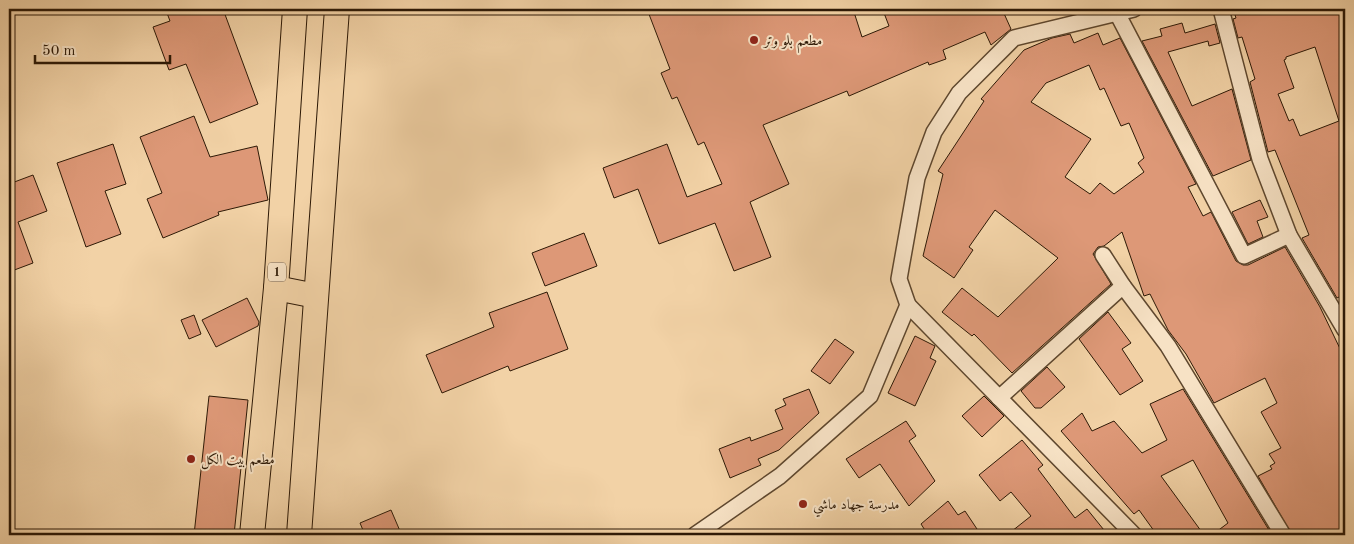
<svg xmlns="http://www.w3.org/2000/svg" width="1354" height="544" font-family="'Old Standard TT',Amiri,serif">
	<rect width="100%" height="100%" fill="#f2d2a6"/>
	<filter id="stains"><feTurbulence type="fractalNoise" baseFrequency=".004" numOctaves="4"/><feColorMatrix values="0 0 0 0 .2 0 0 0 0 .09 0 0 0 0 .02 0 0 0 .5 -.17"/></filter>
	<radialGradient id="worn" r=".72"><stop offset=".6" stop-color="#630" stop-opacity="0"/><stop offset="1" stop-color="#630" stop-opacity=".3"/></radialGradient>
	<g fill="#dd9877" stroke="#2d1906" fill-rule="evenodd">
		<polygon points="178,9 223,9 258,104 210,123 186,64 169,70 153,27 170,21 167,13"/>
		<polygon points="647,9 853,9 862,37 889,26 884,13 894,9 917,9 919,13 930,9 1002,9 1011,29 991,45 985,32 943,50 946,59 929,65 928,62 849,96 847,91 763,125 789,184 750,202 771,257 734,271 715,223 659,244 638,189 614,198 603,168 667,144 687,197 722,184 704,142 698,145 677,97 672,99 661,73 670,69"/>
		<path d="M 1245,9 L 1345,9 L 1345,294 L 1337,298 L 1302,238 L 1309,235 L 1275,150 L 1268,152 L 1250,82 L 1255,79 L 1242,37 L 1238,38 L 1233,19 L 1236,18 L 1234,12 ZM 1315,47 L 1339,121 L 1300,136 L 1293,119 L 1289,121 L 1278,94 L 1294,88 L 1284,60 L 1286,59 L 1286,57 Z"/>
		<polygon points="1182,23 1185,33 1215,24 1220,43 1209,46 1208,41 1168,52 1192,106 1232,89 1251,160 1213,176 1142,41 1162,36 1160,29"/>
		<path d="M 1098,33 L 1103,45 L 1120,38 L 1196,184 L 1188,187 L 1203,216 L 1211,212 L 1236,261 L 1243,265 L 1248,265 L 1285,247 L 1320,307 L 1345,359 L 1345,390 L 1340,393 L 1345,403 L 1345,535 L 1292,535 L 1258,476 L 1272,469 L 1270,466 L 1275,463 L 1269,454 L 1281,448 L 1261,412 L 1277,403 L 1265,378 L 1214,403 L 1186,354 L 1168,330 L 1150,294 L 1144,296 L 1122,232 L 1104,246 L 1098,247 L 1093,254 L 1111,284 L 1012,373 L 974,334 L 972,336 L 942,312 L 962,288 L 998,317 L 1058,258 L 995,210 L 969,247 L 973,250 L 954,278 L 923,256 L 943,174 L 938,171 L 984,101 L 981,99 L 1024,50 L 1052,38 L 1070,34 L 1074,43 ZM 1089,65 L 1100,90 L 1104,88 L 1121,126 L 1129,123 L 1144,158 L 1138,163 L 1144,172 L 1114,194 L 1100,183 L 1090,194 L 1065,177 L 1091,139 L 1031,102 L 1046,83 Z"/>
		<polygon points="194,116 210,157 257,146 268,200 218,212 219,215 163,238 147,199 162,193 140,137"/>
		<polygon points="113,144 126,184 105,191 121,234 86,247 57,163"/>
		<polygon points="33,175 47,211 18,222 33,263 9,272 9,184"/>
		<polygon points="1260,200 1268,217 1257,221 1263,237 1248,244 1232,212"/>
		<polygon points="584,233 597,266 545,286 532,253"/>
		<polygon points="547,292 568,349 510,371 508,366 442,393 426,355 494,327 489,313"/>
		<polygon points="247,298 259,322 258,326 216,347 202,320"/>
		<polygon points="1108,312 1131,343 1122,349 1143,381 1120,395 1079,339"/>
		<polygon points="194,315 201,334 189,339 181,320"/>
		<polygon points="915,336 935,346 930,358 936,361 915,406 888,393"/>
		<polygon points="835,339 854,352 830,384 811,371"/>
		<polygon points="1047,367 1065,387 1041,408 1035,408 1021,391"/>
		<polygon points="809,389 819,413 779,450 758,459 761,465 730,478 719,449 750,437 751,441 783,429 775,410 786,405 783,399"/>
		<polygon points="1183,389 1272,535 1212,535 1228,523 1193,460 1161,476 1204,535 1157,535 1139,510 1134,514 1061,431 1082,413 1092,431 1114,421 1142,453 1167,440 1150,404"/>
		<polygon points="209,396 248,400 234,535 194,535"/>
		<polygon points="984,396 1004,416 982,437 962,416"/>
		<polygon points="906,421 916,436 909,441 935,481 909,506 880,464 859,478 846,459"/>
		<polygon points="1022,440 1043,465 1038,469 1075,518 1087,509 1108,535 1007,535 1031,516 1011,492 1000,501 979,475"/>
		<polygon points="948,501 958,515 965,511 981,535 928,535 921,524"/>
		<polygon points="391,510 400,531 390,535 365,535 360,523"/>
	</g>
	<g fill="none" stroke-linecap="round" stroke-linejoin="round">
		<defs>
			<g id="street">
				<polyline points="1221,9 1260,159 1289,235 1345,330"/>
				<polyline points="1117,13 1244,256 1289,235"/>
				<polyline points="1103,255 1123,286 1168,346 1283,535"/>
				<polyline points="908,305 1134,535"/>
				<polyline points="999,398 1123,286"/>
				<polyline points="695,535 780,476 870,396 908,305 899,279 917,178 934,132 959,93 1014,38 1134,9"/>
			</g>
			<g id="primary">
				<polyline points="276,288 316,296"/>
				<polyline points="252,535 276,288 295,9"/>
				<polyline points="299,535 337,9"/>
			</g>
		</defs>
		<use href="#street" stroke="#5e472e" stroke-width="18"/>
		<use href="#primary" stroke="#2d1906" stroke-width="26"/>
		<use href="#street" stroke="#f7e2c5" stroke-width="15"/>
		<use href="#primary" stroke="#f2d2a6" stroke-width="24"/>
	</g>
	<g fill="#8f2418" stroke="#f7e2c5" stroke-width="2">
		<circle cx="754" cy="40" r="5"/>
		<circle cx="191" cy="459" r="5"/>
		<circle cx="803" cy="504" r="5"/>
	</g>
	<g text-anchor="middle" stroke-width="4" stroke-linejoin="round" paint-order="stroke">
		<rect fill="#f7e2c5" stroke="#6a553f" stroke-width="1" x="268" y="262.5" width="18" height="19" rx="4"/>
		<g font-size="12" font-weight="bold" fill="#2d1906">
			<text x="277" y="276">1</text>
		</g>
		<g font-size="14" fill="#2d1906" stroke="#f7e2c5" text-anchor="start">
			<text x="764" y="45">مطعم بلو وتر</text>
			<text x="201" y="464">مطعم بيت الكل</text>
			<text x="813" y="509">مدرسة جهاد ماشي</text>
		</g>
	</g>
	<rect width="1354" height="544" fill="none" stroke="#f2d2a6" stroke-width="30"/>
	<rect x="10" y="10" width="1334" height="524" fill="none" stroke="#2d1906" stroke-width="2.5"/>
	<rect x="15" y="15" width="1324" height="514" fill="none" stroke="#2d1906"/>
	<path d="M35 55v8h135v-8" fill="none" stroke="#2d1906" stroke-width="2.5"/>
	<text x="42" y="55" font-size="15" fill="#2d1906" stroke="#f7e2c5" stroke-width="4" paint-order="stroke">50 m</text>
	<rect width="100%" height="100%" filter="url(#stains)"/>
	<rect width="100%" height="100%" fill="url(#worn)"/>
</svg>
